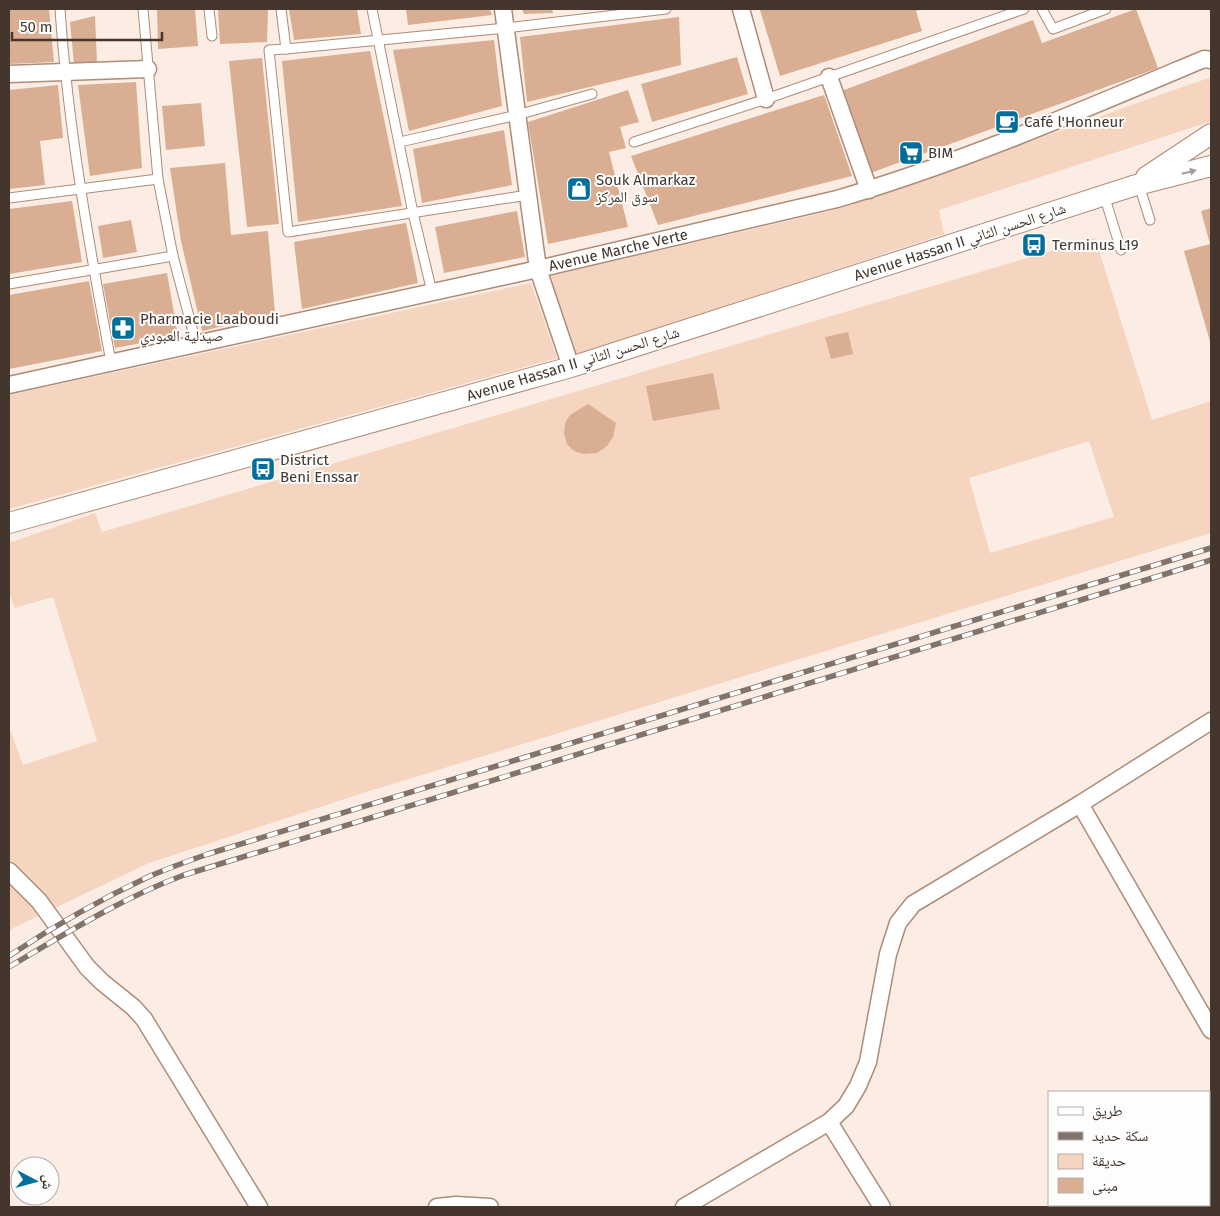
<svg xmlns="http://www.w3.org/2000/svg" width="1220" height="1216" font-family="'Fira Sans','Noto Naskh Arabic',sans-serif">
	<rect width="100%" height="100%" fill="#fbede4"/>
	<g fill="#f5d4c0" fill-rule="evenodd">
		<polygon points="1209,78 1211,84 1211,120 1209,122 939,210 944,234 574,356 549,276 831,211 881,195 1182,87"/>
		<path d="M 1095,238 L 1152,420 L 1211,401 L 1211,533 L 366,792 L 149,863 L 13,928 L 9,932 L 9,727 L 23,765 L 97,741 L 53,597 L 15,608 L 9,593 L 9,543 L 95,513 L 102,532 ZM 1089,441 L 1114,517 L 990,553 L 969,478 Z"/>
		<polygon points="531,283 557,358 9,509 9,395"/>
	</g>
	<g fill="#d9ae92">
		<polygon points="9,9 49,9 54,62 9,64"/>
		<polygon points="157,9 195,9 198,46 158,49"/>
		<polygon points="218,9 268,9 267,42 220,44"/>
		<polygon points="289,9 357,9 361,34 294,40"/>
		<polygon points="406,9 490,9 492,15 408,25"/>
		<polygon points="522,9 552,9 553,13 524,14"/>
		<polygon points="763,9 923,9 916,11 922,31 780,76 760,10"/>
		<polygon points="1136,9 1158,68 865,175 836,93 1033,20 1042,43"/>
		<polygon points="95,16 97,63 74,64 70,22"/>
		<polygon points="679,17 681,65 527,102 520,37"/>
		<polygon points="494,40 502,106 409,131 393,50"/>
		<polygon points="370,51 402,206 298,222 282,61"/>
		<polygon points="737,57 748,94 652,122 641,84"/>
		<polygon points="262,58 279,224 247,227 229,61"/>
		<polygon points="136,82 142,168 90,176 78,85"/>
		<polygon points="58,85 63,138 40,141 45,185 9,189 9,90"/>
		<polygon points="628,90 639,122 620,127 626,148 609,152 628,227 548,244 528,122"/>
		<polygon points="824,95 852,176 658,225 631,156"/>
		<polygon points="201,103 205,146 166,150 162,106"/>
		<polygon points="504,130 512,185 422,203 413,149"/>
		<polygon points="225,163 231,235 268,231 275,314 202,331 181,241 170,168"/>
		<polygon points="72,201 82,262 9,274 9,209"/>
		<polygon points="1211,208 1211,345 1184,251 1210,244 1201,211"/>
		<polygon points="517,211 525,257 444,273 435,227"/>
		<polygon points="131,220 137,252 103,258 98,226"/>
		<polygon points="406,223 418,283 302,309 294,242"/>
		<polygon points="167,273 178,336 115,348 103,284"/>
		<polygon points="89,281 102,351 9,369 9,295"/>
		<polygon points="848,332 853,354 831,359 825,337"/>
		<polygon points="713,373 720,409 653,421 646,386"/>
		<polygon points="588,404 616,423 613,437 607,446 597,453 583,454 574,451 567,444 564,434 565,423 570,415"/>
	</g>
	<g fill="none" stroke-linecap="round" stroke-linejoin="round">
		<defs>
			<g id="service">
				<path d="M 60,9 C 68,127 89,245 111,362"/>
				<polyline points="143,9 158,179 173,256 196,343"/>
				<polyline points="209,9 212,36"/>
				<polyline points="281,9 286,49"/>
				<polyline points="372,9 413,213 432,292"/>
				<polyline points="1042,9 1053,29 1106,9"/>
				<polyline points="400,142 517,115 592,94"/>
				<polyline points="634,142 766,99 1024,9"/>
				<polyline points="1139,185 1150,220"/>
				<polyline points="528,195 288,232 269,50 286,49 506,28 666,9"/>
				<polyline points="1104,195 1121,250"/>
				<polyline points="9,198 158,179"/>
				<polyline points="9,284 173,256"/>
			</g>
			<g id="minor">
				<polyline points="503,9 538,269 571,367"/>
				<polyline points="741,9 766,99"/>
				<polyline points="9,74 148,69"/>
				<polyline points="829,77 869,190"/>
				<path id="s1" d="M 9,385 L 538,269 L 837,199 C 963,162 1083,110 1204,59 L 1211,60"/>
				<polyline points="1080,804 1211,1030"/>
				<polyline points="9,871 39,901 87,967 102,982 133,1007 144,1019 259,1207"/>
				<polyline points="829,1122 882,1207"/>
				<polyline points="437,1207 456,1205 490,1207"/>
				<polyline points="684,1207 829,1122 846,1106 858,1086 868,1062 888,954 898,923 913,904 1080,804 1211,721"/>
			</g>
			<g id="tertiary">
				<polyline points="1146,177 1211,134"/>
				<polyline points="9,523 571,367 1133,186 1211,166"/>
			</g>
		</defs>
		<use href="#service" stroke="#ad8c78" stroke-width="11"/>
		<use href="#minor" stroke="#ad8c78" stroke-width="19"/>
		<use href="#tertiary" stroke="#ad8c78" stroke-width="22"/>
		<use href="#service" stroke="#fff" stroke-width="9"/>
		<use href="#minor" stroke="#fff" stroke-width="16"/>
		<use href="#tertiary" stroke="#fff" stroke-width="20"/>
		<defs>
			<g id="rail">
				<path d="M 9,956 C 54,926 101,899 150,876 C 169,868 188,861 208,854 L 1211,548"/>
				<path d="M 9,967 C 65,934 122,898 184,875 L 1211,560"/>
			</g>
		</defs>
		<use href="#rail" stroke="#82746b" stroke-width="5.5"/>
		<use href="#rail" stroke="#fdfdfd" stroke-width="4" stroke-dasharray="11" stroke-linecap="butt"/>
	</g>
	<defs><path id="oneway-solid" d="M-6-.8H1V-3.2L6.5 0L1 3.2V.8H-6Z" transform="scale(1.25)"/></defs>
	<use fill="#a29a96" href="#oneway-solid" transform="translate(1189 172) rotate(-14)"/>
	<defs>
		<symbol id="cafe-square" viewBox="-11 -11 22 22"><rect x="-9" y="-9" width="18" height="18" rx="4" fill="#006f9b" stroke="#fdfdfd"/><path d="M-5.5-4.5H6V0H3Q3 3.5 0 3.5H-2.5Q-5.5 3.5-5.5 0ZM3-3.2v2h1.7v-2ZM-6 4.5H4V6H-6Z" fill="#fff"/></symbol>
		<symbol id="supermarket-square" viewBox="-11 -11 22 22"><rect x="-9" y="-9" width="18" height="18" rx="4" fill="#006f9b" stroke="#fdfdfd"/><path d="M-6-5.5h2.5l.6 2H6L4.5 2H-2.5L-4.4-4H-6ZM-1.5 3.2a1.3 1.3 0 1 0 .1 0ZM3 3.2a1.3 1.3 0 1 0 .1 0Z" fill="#fff"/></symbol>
		<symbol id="shop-square" viewBox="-11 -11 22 22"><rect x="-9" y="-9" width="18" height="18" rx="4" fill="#006f9b" stroke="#fdfdfd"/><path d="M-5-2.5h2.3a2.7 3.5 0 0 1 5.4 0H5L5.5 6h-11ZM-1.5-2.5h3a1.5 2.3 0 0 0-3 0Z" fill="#fff"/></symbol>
		<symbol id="bus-square" viewBox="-11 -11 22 22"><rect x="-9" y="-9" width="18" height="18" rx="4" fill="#006f9b" stroke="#fdfdfd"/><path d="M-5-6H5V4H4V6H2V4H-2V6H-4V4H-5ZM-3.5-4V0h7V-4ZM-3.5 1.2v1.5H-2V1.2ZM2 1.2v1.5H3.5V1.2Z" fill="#fff"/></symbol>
		<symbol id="pharmacy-square" viewBox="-11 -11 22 22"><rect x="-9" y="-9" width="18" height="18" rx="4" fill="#006f9b" stroke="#fdfdfd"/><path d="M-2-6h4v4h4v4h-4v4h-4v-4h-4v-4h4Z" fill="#fff"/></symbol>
	</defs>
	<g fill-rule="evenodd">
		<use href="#cafe-square" x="993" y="108" width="28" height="28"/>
		<use href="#supermarket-square" x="897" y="139" width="28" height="28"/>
		<use href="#shop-square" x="565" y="175" width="28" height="28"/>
		<use href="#bus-square" x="1020" y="231" width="28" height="28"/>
		<use href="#pharmacy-square" x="109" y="314" width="28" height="28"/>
		<use href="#bus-square" x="249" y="455" width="28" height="28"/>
	</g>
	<g text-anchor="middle" stroke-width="4" stroke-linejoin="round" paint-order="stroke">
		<g font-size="15" fill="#44362d" stroke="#fdfdfd" text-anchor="start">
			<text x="1024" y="127">Café l'Honneur</text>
			<text x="928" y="158">BIM</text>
			<text x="596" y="185">Souk Almarkaz<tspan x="596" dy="17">سوق المركز</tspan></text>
			<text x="1052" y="250">Terminus L19</text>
			<text x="140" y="324">Pharmacie Laaboudi<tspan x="140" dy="17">صيدلية العبودي</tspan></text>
			<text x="280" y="465">District<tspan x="280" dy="17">Beni Enssar</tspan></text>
		</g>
		<g font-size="15" fill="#44362d" stroke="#fdfdfd">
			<text transform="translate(960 242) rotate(-18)" y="5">Avenue Hassan II شارع الحسن الثاني</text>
			<text dy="5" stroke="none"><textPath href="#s1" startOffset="624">Avenue Marche Verte</textPath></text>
			<text transform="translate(573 364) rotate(-17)" y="5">Avenue Hassan II شارع الحسن الثاني</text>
		</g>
	</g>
	<rect width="1220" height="1216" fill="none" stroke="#44362d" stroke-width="20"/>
	<rect x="1048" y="1091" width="162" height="115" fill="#fdfdfd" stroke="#b3adaa"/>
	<rect x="1058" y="1107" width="25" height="8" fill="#ffffff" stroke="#b3adaa"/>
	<text x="1092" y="1116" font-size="15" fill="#44362d">طريق</text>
	<rect x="1058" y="1132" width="25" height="8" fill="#82746b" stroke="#b3adaa"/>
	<text x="1092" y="1141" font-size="15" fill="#44362d">سكة حديد</text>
	<rect x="1058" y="1154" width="25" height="15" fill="#f5d4c0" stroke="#b3adaa"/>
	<text x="1092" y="1166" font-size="15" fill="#44362d">حديقة</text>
	<rect x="1058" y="1178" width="25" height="15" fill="#d9ae92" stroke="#b3adaa"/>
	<text x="1092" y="1191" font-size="15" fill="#44362d">مبنى</text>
	<g transform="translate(35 1181) rotate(96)"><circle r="24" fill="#fdfdfd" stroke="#b3adaa"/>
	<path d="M0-4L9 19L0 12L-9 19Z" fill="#006f9b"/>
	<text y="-8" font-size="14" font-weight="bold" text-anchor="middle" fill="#44362d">ش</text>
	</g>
	<path d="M12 32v8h150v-8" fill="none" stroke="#44362d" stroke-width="2.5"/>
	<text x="20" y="32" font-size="15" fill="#44362d" stroke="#fdfdfd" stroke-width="4" paint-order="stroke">50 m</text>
</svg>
